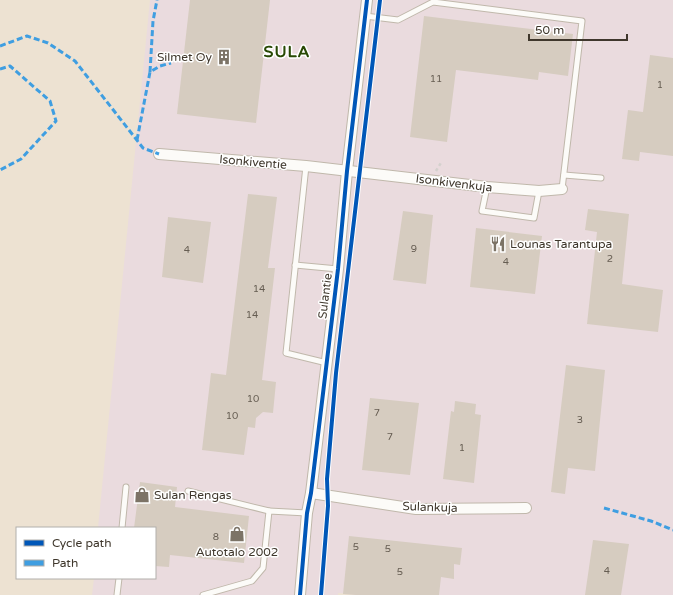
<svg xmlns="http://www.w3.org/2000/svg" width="673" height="595" font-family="'Varela Round',sans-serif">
	<rect width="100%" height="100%" fill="#ede2d2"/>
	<polygon fill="#eadbde" points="150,0 673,0 673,595 367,595 338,593 338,595 92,595 94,578 155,578 155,528 98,528"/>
	<g fill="#d6ccc0">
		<polygon points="190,0 270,0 256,123 177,114"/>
		<polygon points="424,16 573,34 568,76 539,72 538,80 456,70 447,142 410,137"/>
		<polygon points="650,55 673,58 673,156 640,152 639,161 622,159 628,110 643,112"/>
		<polygon points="248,194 277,197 268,268 275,268 262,380 276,382 273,413 263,412 256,418 255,428 248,427 244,455 202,450 211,373 226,375"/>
		<polygon points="588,209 629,214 622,284 663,290 658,332 587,324 597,232 585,230"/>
		<polygon points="403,211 433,215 426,284 393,280"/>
		<polygon points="168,217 211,222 203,283 162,277"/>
		<polygon points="476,228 542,236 535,294 470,287"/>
		<polygon points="566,365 605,370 595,471 568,468 565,494 551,492"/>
		<polygon points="370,398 419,403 410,475 362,470"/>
		<polygon points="455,401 476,404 475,414 481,415 474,483 443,479 451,411 454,412"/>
		<polygon points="140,482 177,487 175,507 249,516 244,563 170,555 169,567 155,566 155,528 134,528"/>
		<polygon points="349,536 462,548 460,565 454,564 454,579 441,577 439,595 356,595 343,594"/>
		<polygon points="593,540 629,544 621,595 585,595"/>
	</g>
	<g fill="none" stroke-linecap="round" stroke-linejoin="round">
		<defs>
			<g id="lane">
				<polyline points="365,16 398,20 433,2 582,21 562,189"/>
				<polyline points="306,166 286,353 327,363"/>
				<polyline points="564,175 601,178"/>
				<polyline points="487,187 482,211 534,218 539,191"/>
				<polyline points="295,265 338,269"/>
				<polyline points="188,491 269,511"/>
				<polyline points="122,528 126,487"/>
				<polyline points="117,595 119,578"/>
				<polyline points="203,595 252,581 263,568 269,511 307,513"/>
			</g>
			<g id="street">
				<polyline points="159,154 306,166 487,187 539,191 562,189"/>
				<polyline points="311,493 416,509 526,508"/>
				<polyline points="300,595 307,513 311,493 338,269 347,171 367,0"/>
			</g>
		</defs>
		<use href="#lane" stroke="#c0b8ab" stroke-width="7"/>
		<use href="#street" stroke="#c0b8ab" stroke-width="12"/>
		<polyline stroke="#d4d1cd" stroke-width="2.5" stroke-dasharray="3 3" stroke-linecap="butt" points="436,171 442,161"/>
		<use href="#lane" stroke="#fcfbf8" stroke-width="5"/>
		<use href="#street" stroke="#fcfbf8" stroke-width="10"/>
		<g stroke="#3f9ee1" stroke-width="3" stroke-dasharray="6 3" stroke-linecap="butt">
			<polyline points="0,46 27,36 48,43 75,61 143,148 159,154"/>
			<polyline points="0,69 10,66 50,101 56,121 21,159 0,170"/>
			<polyline points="150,72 153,21 157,0"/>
			<polyline points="137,140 150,72 160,66 171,63"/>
			<polyline points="604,508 651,521 673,530"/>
		</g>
		<defs>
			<g id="cycleway">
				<polyline points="300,595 307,513 311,493 338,269 347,171 367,0"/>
				<polyline points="321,595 328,506 327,479 336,373 380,0"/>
			</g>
		</defs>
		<use href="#cycleway" stroke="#fff" stroke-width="6"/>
		<use href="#cycleway" stroke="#0057b8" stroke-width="4"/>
	</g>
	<defs>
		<symbol id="building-bare" viewBox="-9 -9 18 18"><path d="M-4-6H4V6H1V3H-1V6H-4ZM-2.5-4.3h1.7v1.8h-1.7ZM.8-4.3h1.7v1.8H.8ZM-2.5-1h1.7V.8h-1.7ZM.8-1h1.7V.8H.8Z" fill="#7c7366" stroke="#fff" stroke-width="2.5" paint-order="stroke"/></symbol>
		<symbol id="restaurant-bare" viewBox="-9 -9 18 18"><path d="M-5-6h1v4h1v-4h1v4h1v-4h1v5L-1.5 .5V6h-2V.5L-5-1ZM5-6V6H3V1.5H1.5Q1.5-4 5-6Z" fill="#7c7366" stroke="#fff" stroke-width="2.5" paint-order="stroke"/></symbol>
		<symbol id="shop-bare" viewBox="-9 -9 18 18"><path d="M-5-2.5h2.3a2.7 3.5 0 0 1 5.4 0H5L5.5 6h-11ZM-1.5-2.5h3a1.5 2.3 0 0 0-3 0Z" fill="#7c7366" stroke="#fff" stroke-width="2.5" paint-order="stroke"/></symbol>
	</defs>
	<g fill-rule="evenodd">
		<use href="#building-bare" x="213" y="46" width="22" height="22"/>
		<use href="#restaurant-bare" x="487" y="233" width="22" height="22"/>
		<use href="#shop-bare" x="131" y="484" width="22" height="22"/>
		<use href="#shop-bare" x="226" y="523" width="22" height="22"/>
	</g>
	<g text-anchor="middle" stroke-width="3" stroke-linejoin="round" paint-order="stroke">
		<g font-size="10" fill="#665d52">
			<text x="436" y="82">11</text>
			<text x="660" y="88">1</text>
			<text x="414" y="252">9</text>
			<text x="187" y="253">4</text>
			<text x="610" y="262">2</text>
			<text x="506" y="265">4</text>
			<text x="259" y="292">14</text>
			<text x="252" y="318">14</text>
			<text x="253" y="402">10</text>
			<text x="377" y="416">7</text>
			<text x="232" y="419">10</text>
			<text x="580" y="423">3</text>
			<text x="390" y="440">7</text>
			<text x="462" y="451">1</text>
			<text x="216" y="540">8</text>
			<text x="356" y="550">5</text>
			<text x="388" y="552">5</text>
			<text x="607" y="574">4</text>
			<text x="400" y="575">5</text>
		</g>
		<g font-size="12" fill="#3f372c" stroke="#fff" text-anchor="start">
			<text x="212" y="61" text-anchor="end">Silmet Oy</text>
			<text x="510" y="248">Lounas Tarantupa</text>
			<text x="154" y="499">Sulan Rengas</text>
			<text x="237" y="556" text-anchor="middle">Autotalo 2002</text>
		</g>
		<g font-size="12" fill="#3f372c" stroke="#fff">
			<text transform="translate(253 162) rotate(5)" y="4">Isonkiventie</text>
			<text transform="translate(454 183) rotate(7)" y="4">Isonkivenkuja</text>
			<text transform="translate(325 296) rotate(-83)" y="4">Sulantie</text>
			<text transform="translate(430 507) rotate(2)" y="4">Sulankuja</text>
		</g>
		<g font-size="16" font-weight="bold" letter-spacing="1" fill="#284904" stroke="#fff">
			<text x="287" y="57">SULA</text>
		</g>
	</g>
	<rect x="16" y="527" width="140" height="52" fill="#ffffff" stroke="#b2afab"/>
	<rect x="24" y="540" width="20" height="6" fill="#0057b8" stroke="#b2afab"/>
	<text x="52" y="547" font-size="12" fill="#3f372c">Cycle path</text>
	<rect x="24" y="560" width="20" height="6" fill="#3f9ee1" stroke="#b2afab"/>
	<text x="52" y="567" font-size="12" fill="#3f372c">Path</text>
	<path d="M529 34v6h98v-6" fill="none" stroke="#3f372c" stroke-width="2"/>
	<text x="535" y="34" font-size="12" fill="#3f372c" stroke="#ffffff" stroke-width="3" paint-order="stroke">50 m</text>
</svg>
